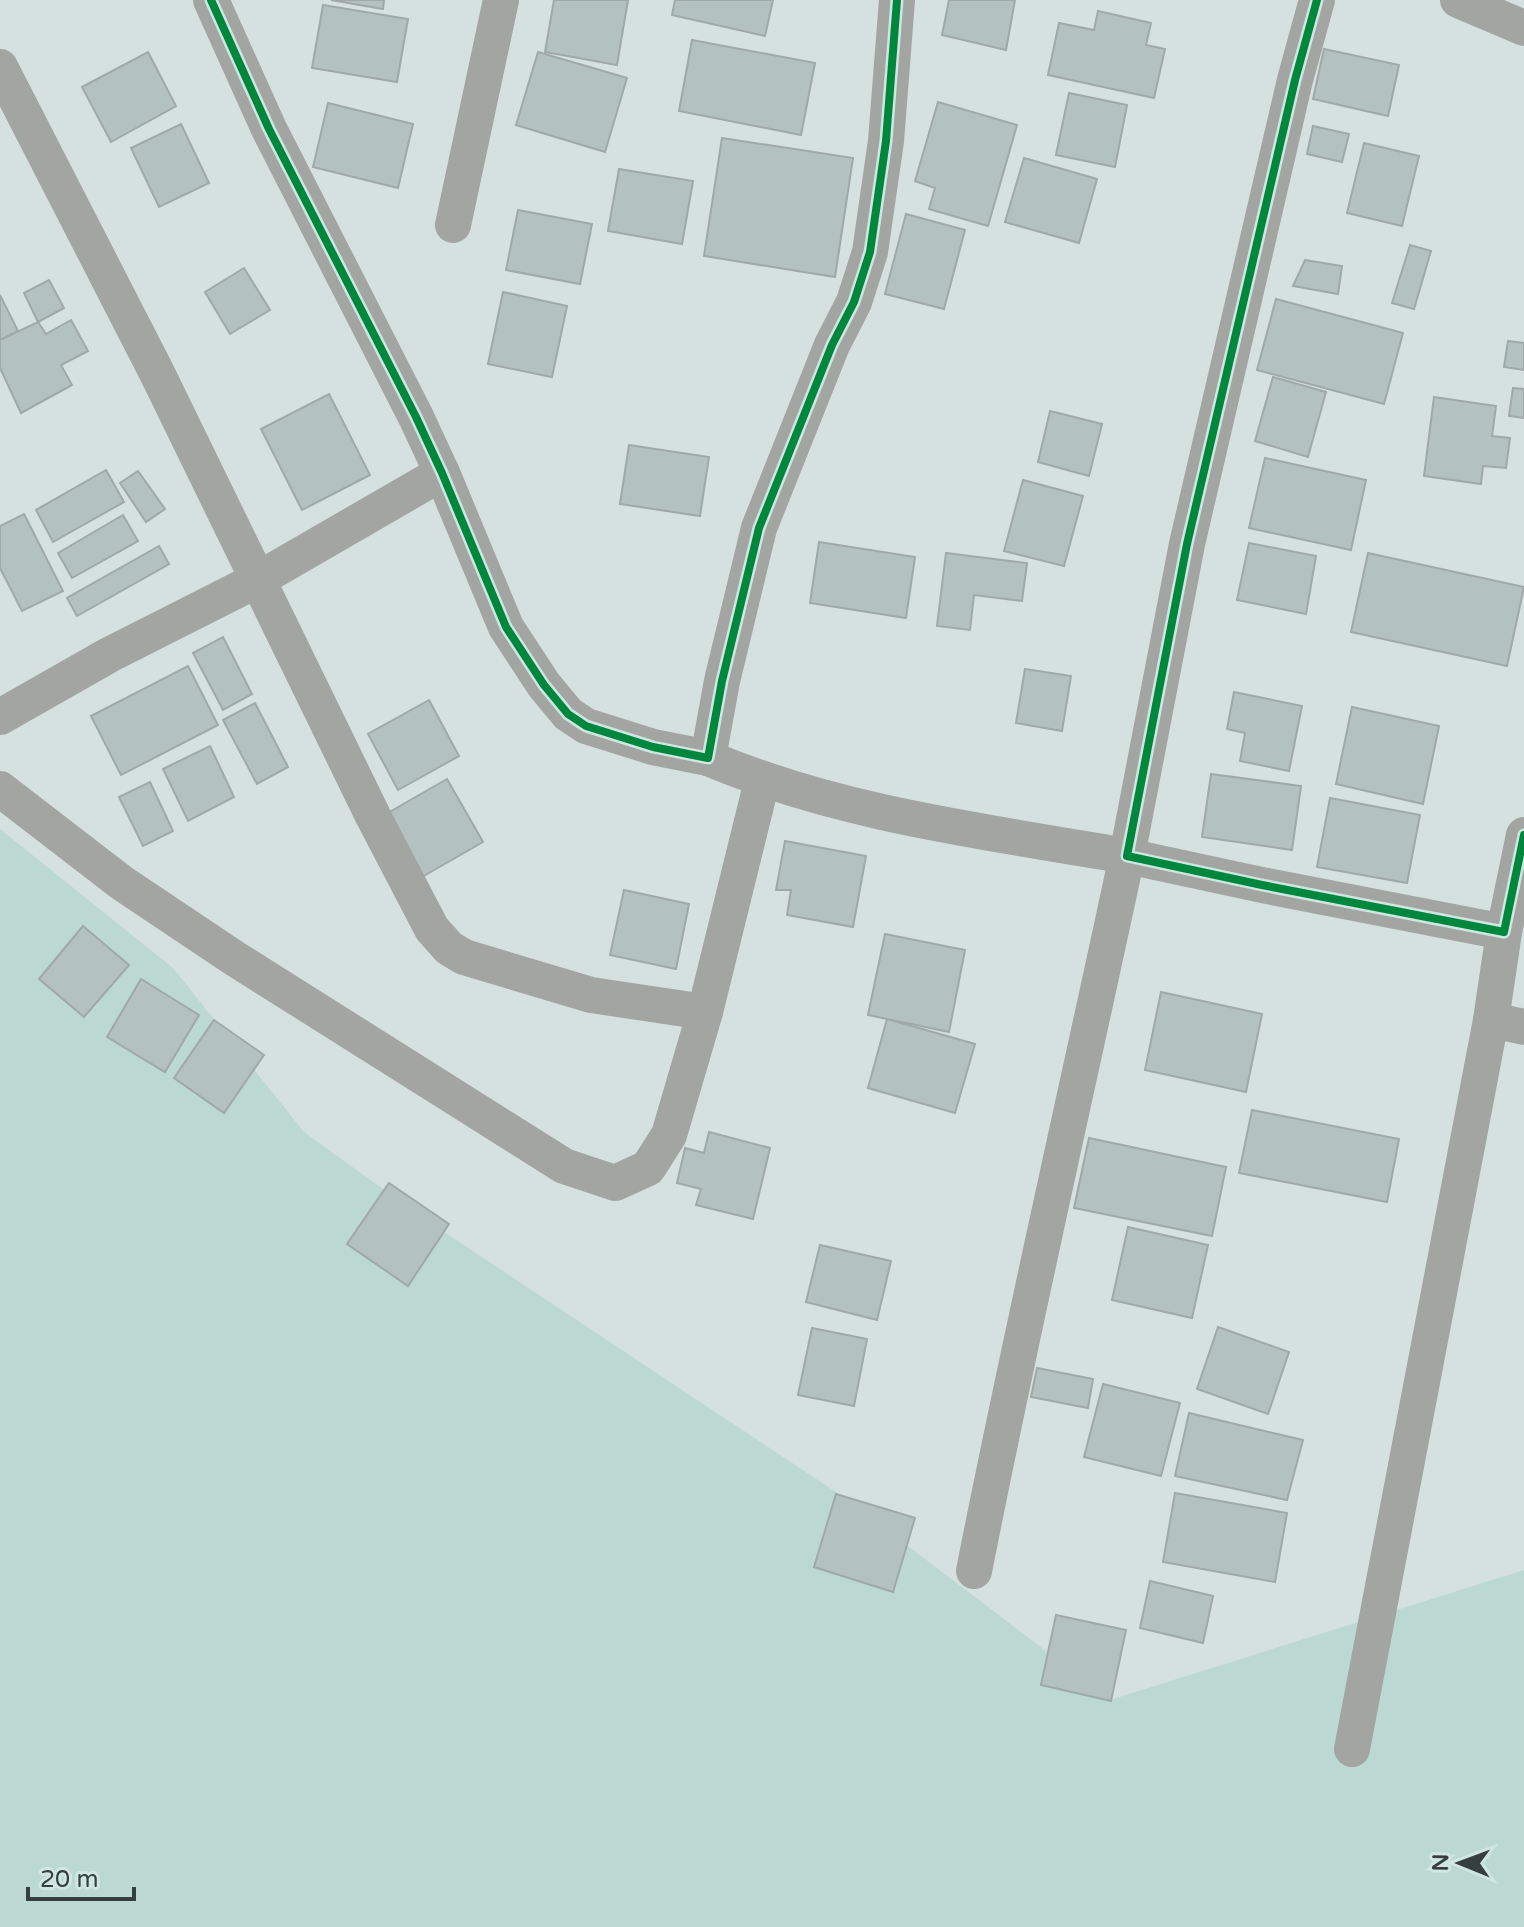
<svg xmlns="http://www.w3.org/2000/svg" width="1524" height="1927" font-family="'Varela Round',sans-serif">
	<rect width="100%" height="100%" fill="#d4e1de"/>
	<polygon fill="#bcd8d2" points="0,829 173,968 304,1132 423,1218 845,1498 1110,1700 1524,1570 1524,1927 0,1927"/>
	<g fill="#b4c2bf" stroke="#9fa9a7" stroke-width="2">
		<polygon points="331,0 384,0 383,9"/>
		<polygon points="554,0 628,0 617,65 545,52"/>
		<polygon points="675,0 773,0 765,36 672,15"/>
		<polygon points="949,0 1015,0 1006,50 942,35"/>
		<polygon points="323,5 408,19 397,82 312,68"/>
		<polygon points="1098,11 1151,23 1146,45 1165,49 1154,98 1048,75 1059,23 1094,30"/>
		<polygon points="692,40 815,63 801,135 679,111"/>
		<polygon points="1324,49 1399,65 1388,116 1313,99"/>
		<polygon points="148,52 176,106 111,142 82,87"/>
		<polygon points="538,52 627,78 605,152 516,125"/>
		<polygon points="1069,93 1127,105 1115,167 1056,155"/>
		<polygon points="938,102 1017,125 988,226 929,209 935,188 915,181"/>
		<polygon points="328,103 413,124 398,188 313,167"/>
		<polygon points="181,124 209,183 159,207 131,148"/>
		<polygon points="1313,126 1349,134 1342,162 1307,154"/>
		<polygon points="722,138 853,158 835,277 704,256"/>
		<polygon points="1364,143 1419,156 1402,226 1347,213"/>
		<polygon points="1024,158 1097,179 1079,243 1005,222"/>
		<polygon points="619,169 693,181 682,244 608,231"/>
		<polygon points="518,210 592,224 580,284 506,270"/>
		<polygon points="906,214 965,230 944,309 885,294"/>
		<polygon points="1410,245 1431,251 1414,309 1392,303"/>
		<polygon points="1305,260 1342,266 1338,294 1293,286"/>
		<polygon points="244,268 270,310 230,334 205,292"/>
		<polygon points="49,280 64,308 38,322 24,293"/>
		<polygon points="503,292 567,306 552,377 488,364"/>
		<polygon points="0,295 18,331 0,340"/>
		<polygon points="1276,299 1403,333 1384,404 1257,370"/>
		<polygon points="71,320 88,351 61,365 72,385 21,413 0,368 0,340 38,322 46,334"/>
		<polygon points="1508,341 1524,343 1524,370 1504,367"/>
		<polygon points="1273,377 1326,392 1308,457 1255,441"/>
		<polygon points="1513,388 1524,389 1524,418 1509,416"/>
		<polygon points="329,394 370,475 302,510 261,429"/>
		<polygon points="1434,397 1496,406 1492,436 1510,438 1506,468 1483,466 1481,484 1424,476"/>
		<polygon points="1050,411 1102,424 1089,476 1038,462"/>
		<polygon points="629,445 709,457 700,516 620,504"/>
		<polygon points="1265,458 1366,480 1351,550 1249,528"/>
		<polygon points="106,470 124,502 53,542 36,510"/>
		<polygon points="138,471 165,509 146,522 120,483"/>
		<polygon points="1023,480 1083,496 1064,566 1004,551"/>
		<polygon points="24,514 63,591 22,611 0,568 0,526"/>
		<polygon points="123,515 138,541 72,578 58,553"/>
		<polygon points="819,542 915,557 906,618 810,603"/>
		<polygon points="1249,543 1316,556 1306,614 1237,600"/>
		<polygon points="159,546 169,564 77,616 67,598"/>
		<polygon points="946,553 1027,563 1022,601 974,595 970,630 937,626"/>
		<polygon points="1368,553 1524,587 1507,666 1351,632"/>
		<polygon points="223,637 252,694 223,710 193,653"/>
		<polygon points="188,666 218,725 121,775 91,716"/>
		<polygon points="1025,669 1071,676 1062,731 1016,723"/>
		<polygon points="1234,692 1302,706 1289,771 1240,761 1245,733 1227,729"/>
		<polygon points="429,700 459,756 398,790 368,734"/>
		<polygon points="255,703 288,767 257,784 223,720"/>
		<polygon points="1352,707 1439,726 1423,804 1336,784"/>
		<polygon points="210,746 234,797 188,821 163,769"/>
		<polygon points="1211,774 1301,786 1292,850 1202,837"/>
		<polygon points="447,779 483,842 422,877 386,814"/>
		<polygon points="150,782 173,831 143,846 119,797"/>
		<polygon points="1330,798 1420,815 1407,883 1317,867"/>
		<polygon points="785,841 866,856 853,927 787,915 791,890 776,890"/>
		<polygon points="624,890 689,904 676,969 610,955"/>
		<polygon points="83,926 129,965 84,1017 39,979"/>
		<polygon points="885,934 965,950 949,1032 868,1015"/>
		<polygon points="141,979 199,1015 165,1072 107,1037"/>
		<polygon points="1161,992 1262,1014 1246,1092 1145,1070"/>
		<polygon points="887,1019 975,1044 955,1113 868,1088"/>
		<polygon points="214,1020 264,1055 224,1113 174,1078"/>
		<polygon points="1252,1110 1399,1139 1387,1202 1239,1173"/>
		<polygon points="709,1132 770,1148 753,1219 696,1205 701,1189 677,1183 685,1148 704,1153"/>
		<polygon points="1089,1138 1226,1167 1212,1236 1074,1208"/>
		<polygon points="389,1183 449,1224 408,1286 347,1244"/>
		<polygon points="1128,1227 1208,1245 1192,1318 1112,1300"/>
		<polygon points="820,1245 891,1261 877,1320 806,1302"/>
		<polygon points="1218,1327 1289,1352 1268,1414 1197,1389"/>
		<polygon points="812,1328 867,1339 854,1406 798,1395"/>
		<polygon points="1037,1368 1093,1379 1088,1408 1031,1397"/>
		<polygon points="1103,1384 1180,1403 1161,1476 1084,1457"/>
		<polygon points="1189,1413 1303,1440 1287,1500 1175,1476"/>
		<polygon points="1175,1493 1287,1513 1275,1582 1163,1562"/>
		<polygon points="836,1494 915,1518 893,1592 814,1567"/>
		<polygon points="1150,1581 1213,1596 1203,1643 1140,1628"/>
		<polygon points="1056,1615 1126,1630 1111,1701 1041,1685"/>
	</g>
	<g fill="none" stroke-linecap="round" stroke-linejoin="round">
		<g stroke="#a2a5a2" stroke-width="36">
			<polyline points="211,0 269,129 416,417 442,473 506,627 544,685 568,714 586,726 653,747 708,758 722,681 759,528 832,345 854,302 870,252 886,141 897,0"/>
			<polyline points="1317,0 1295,80 1187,544 1127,856 1262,885 1504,932 1524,835"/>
			<polyline points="1458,0 1524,28"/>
			<polyline points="0,67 157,373 373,816 432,929 449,948 464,957 591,995 705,1012"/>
			<polyline points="453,225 501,0"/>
			<polyline points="0,717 109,655 259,579 442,473"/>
			<path d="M 708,758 C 840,814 987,832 1127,856 C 1076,1095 1021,1332 974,1571"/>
			<polyline points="0,789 122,883 234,958 564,1166 615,1183 648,1168 669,1135 705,1012 762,781"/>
			<polyline points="1491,1020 1524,1027"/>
			<polyline points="1352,1749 1491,1020 1504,932"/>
		</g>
		<defs>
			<g id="cycleway">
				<polyline points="211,0 269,129 416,417 442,473 506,627 544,685 568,714 586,726 653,747 708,758 722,681 759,528 832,345 854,302 870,252 886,141 897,0"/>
				<polyline points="1317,0 1295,80 1187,544 1127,856 1262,885 1504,932 1524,835"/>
			</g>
		</defs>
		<use href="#cycleway" stroke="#cfe6e2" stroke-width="13"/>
		<use href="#cycleway" stroke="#00873e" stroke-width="8"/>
	</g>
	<g transform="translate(1460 1863) rotate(271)" stroke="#cfe6e2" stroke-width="6" paint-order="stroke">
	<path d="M0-6L14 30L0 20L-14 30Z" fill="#363f3d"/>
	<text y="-12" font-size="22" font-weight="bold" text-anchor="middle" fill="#363f3d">N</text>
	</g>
	<path d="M28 1887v12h106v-12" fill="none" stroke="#363f3d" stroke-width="4"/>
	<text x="40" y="1887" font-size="24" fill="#363f3d" stroke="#cfe6e2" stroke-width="6" paint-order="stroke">20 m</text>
</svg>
